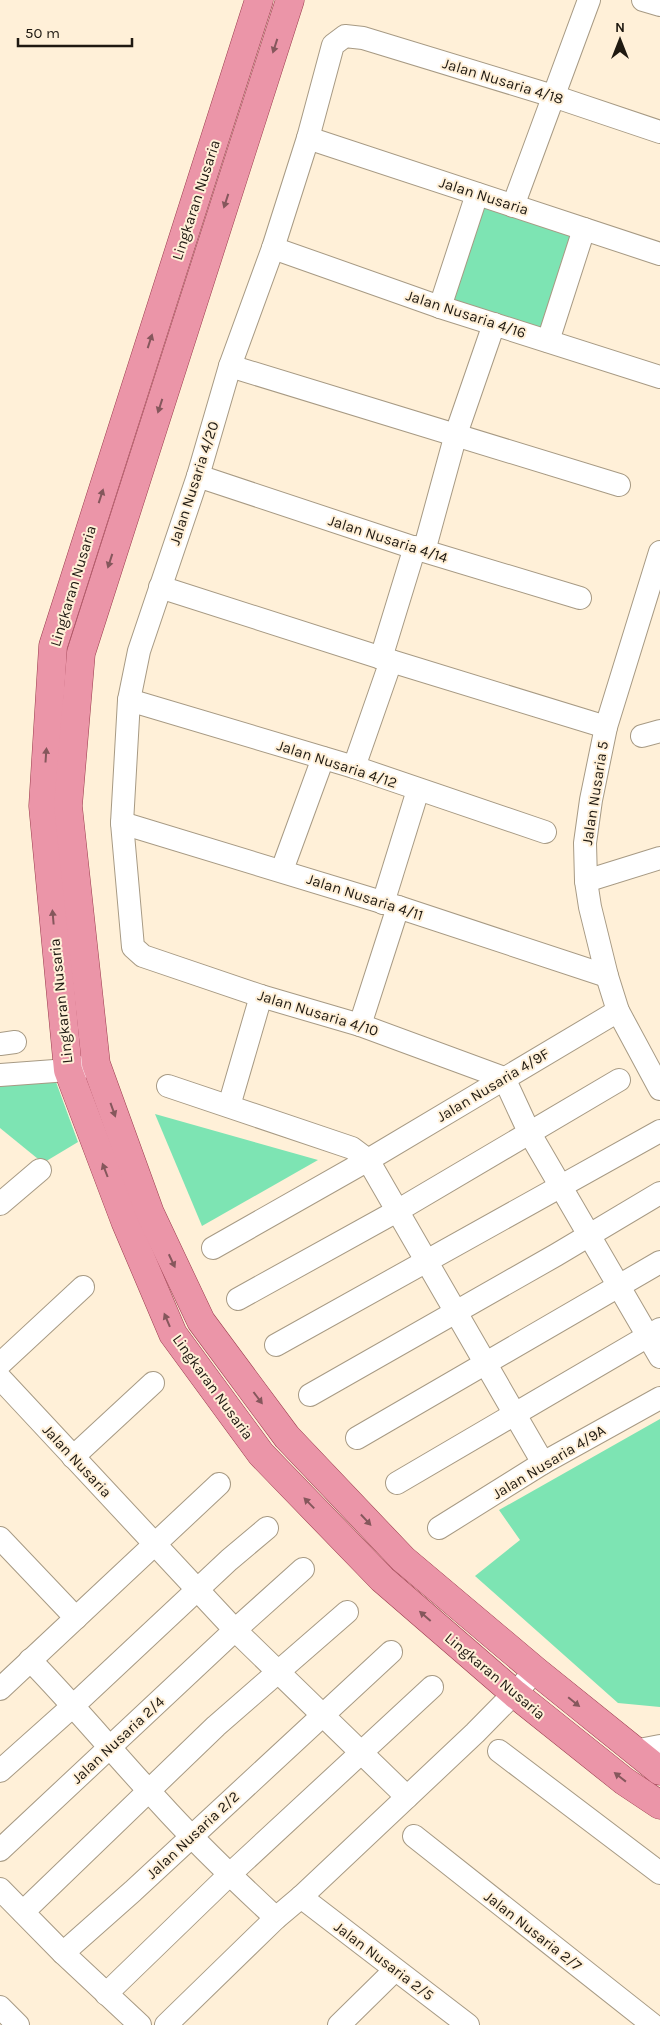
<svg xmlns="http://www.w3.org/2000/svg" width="660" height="2025" font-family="Karla,sans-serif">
	<rect width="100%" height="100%" fill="#fff0d8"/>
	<g fill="#7de4b3">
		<polygon points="479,206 573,235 544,329 449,301"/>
		<polygon points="44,1079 56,1082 78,1142 43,1163 0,1128 0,1082"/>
		<polygon points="155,1114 318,1160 202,1226"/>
		<polygon points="660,1419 660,1707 618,1703 475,1576 520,1540 499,1510"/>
	</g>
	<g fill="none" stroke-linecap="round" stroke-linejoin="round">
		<defs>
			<g id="minor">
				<polyline points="643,0 660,5"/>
				<polyline points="660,132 553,96 363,38 345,36 333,45 308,138 273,248 230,366 198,476 139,651 129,700 122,823 133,947 143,956 261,996 360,1025 504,1078 529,1132 660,1357"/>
				<polyline points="308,138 660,254"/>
				<polyline points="513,206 589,0"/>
				<polyline points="273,248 440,307 660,377"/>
				<polyline points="440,307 477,194"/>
				<polyline points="548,341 584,229"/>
				<polyline points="230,366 619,485"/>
				<polyline points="198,476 424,551 580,598"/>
				<polyline points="424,551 456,434 494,324"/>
				<polyline points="660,552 606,727 591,800 585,843 586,881 590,907 607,976 618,1011 660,1089"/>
				<polyline points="160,587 391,661 606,727"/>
				<polyline points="381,658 415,547"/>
				<polyline points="129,700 354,767 545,832"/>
				<polyline points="642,736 660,731"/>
				<polyline points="354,767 391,661"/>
				<polyline points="122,823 398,907 607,976"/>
				<polyline points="282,870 323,758"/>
				<polyline points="586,881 660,858"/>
				<polyline points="383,903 418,790"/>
				<polyline points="360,1025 398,907"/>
				<polyline points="0,1044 15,1042"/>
				<polyline points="0,1075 68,1070 83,1067"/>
				<polyline points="168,1086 352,1148 368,1160 543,1463"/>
				<polyline points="229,1106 261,996"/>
				<polyline points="0,1204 40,1170"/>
				<polyline points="213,1248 368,1160 618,1011"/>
				<polyline points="238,1299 397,1211 619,1080"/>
				<polyline points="276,1345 660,1131"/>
				<polyline points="0,1364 83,1287"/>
				<polyline points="0,1378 235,1630 407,1797"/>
				<polyline points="310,1395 556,1255 660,1193"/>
				<polyline points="357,1438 660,1262"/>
				<polyline points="73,1457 153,1383"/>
				<polyline points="397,1483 660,1329"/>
				<polyline points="439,1528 543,1463 660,1398"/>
				<polyline points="0,1538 76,1618"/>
				<path d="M 30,1660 C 75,1706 116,1756 160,1803 C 197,1844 236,1881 276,1918"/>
				<polyline points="0,1689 219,1484"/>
				<polyline points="499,1751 660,1873"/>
				<polyline points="634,1751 660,1746"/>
				<polyline points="0,1771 74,1705 229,1560 267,1528"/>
				<polyline points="414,1836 653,2025"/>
				<polyline points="0,1850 235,1630 303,1569"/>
				<polyline points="0,1889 63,1953 140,2025"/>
				<polyline points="301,1897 468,2025"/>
				<polyline points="23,1912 216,1726 347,1612"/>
				<polyline points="63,1953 133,1891 391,1652"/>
				<polyline points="106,1994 229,1875 432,1687"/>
				<polyline points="0,2007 18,2025"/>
				<polyline points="166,2025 276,1918 301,1897 475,1733 536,1671"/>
				<polyline points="339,2025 395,1970"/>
			</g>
			<g id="major">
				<polyline points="259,0 53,646 43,806 68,1070 125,1221 173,1334 261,1454 382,1579 515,1694 624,1781 660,1805"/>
				<polyline points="290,0 81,653 68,806 96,1064 150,1213 201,1321 287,1437 403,1559 536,1671 660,1771"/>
			</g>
		</defs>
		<use href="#minor" stroke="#a79a84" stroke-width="24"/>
		<use href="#major" stroke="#9a3c4d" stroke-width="29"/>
		<use href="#minor" stroke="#fff" stroke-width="22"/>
		<use href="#major" stroke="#eb95a8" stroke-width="28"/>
	</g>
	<defs><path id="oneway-solid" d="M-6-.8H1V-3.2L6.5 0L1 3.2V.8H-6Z" transform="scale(1.25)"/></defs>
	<g fill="#85575c">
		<use href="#oneway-solid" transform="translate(275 46) rotate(108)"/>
		<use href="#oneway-solid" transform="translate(226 201) rotate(108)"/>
		<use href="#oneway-solid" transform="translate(150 341) rotate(-72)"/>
		<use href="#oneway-solid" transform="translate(160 406) rotate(108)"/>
		<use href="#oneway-solid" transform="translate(101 496) rotate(-72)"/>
		<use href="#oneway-solid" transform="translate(110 561) rotate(108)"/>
		<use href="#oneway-solid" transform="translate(46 755) rotate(-86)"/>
		<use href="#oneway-solid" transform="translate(53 917) rotate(-95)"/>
		<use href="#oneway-solid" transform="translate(113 1110) rotate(70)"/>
		<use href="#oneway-solid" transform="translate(105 1170) rotate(-111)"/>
		<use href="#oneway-solid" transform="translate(172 1261) rotate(65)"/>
		<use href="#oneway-solid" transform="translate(167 1320) rotate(-113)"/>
		<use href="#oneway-solid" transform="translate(258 1398) rotate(53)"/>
		<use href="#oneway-solid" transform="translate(309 1503) rotate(-134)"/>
		<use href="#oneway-solid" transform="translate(366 1520) rotate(47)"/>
		<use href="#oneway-solid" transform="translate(425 1616) rotate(-139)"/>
		<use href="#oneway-solid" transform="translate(574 1702) rotate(39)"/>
		<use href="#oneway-solid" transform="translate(620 1777) rotate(-142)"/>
	</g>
	<g text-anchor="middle" stroke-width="4" stroke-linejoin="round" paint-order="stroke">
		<g font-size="15" fill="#1f1911" stroke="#fff0d8">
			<text transform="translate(503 81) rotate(17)" y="5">Jalan Nusaria 4/18</text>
			<text transform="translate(484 196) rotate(18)" y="5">Jalan Nusaria</text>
			<text transform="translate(196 200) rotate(-72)" y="5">Lingkaran Nusaria</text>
			<text transform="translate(466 314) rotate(18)" y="5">Jalan Nusaria 4/16</text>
			<text transform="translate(194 483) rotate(-72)" y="5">Jalan Nusaria 4/20</text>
			<text transform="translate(388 539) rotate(18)" y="5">Jalan Nusaria 4/14</text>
			<text transform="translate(73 586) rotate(-73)" y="5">Lingkaran Nusaria</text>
			<text transform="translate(337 764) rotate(18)" y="5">Jalan Nusaria 4/12</text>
			<text transform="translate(595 793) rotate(-81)" y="5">Jalan Nusaria 5</text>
			<text transform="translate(365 897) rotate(18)" y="5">Jalan Nusaria 4/11</text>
			<text transform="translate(61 1001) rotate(-96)" y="5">Lingkaran Nusaria</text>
			<text transform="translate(318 1013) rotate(17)" y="5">Jalan Nusaria 4/10</text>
			<text transform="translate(493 1085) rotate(-31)" y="5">Jalan Nusaria 4/9F</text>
			<text transform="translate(213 1387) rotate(54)" y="5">Lingkaran Nusaria</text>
			<text transform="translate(77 1461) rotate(47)" y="5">Jalan Nusaria</text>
			<text transform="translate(549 1462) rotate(-31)" y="5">Jalan Nusaria 4/9A</text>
			<text transform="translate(495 1676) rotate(40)" y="5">Lingkaran Nusaria</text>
			<text transform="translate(118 1740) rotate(-43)" y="5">Jalan Nusaria 2/4</text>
			<text transform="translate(193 1835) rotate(-43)" y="5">Jalan Nusaria 2/2</text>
			<text transform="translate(533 1931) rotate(38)" y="5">Jalan Nusaria 2/7</text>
			<text transform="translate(384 1961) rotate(37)" y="5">Jalan Nusaria 2/5</text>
		</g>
	</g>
	<g transform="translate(620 40)" stroke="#fff0d8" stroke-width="4" paint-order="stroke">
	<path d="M0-4L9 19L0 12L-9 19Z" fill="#1f1911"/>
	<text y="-8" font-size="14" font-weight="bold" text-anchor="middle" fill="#1f1911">N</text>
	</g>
	<path d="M18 38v8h114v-8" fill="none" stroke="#1f1911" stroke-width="2.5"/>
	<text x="25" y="38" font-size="15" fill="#1f1911" stroke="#fff0d8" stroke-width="4" paint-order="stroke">50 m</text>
</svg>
